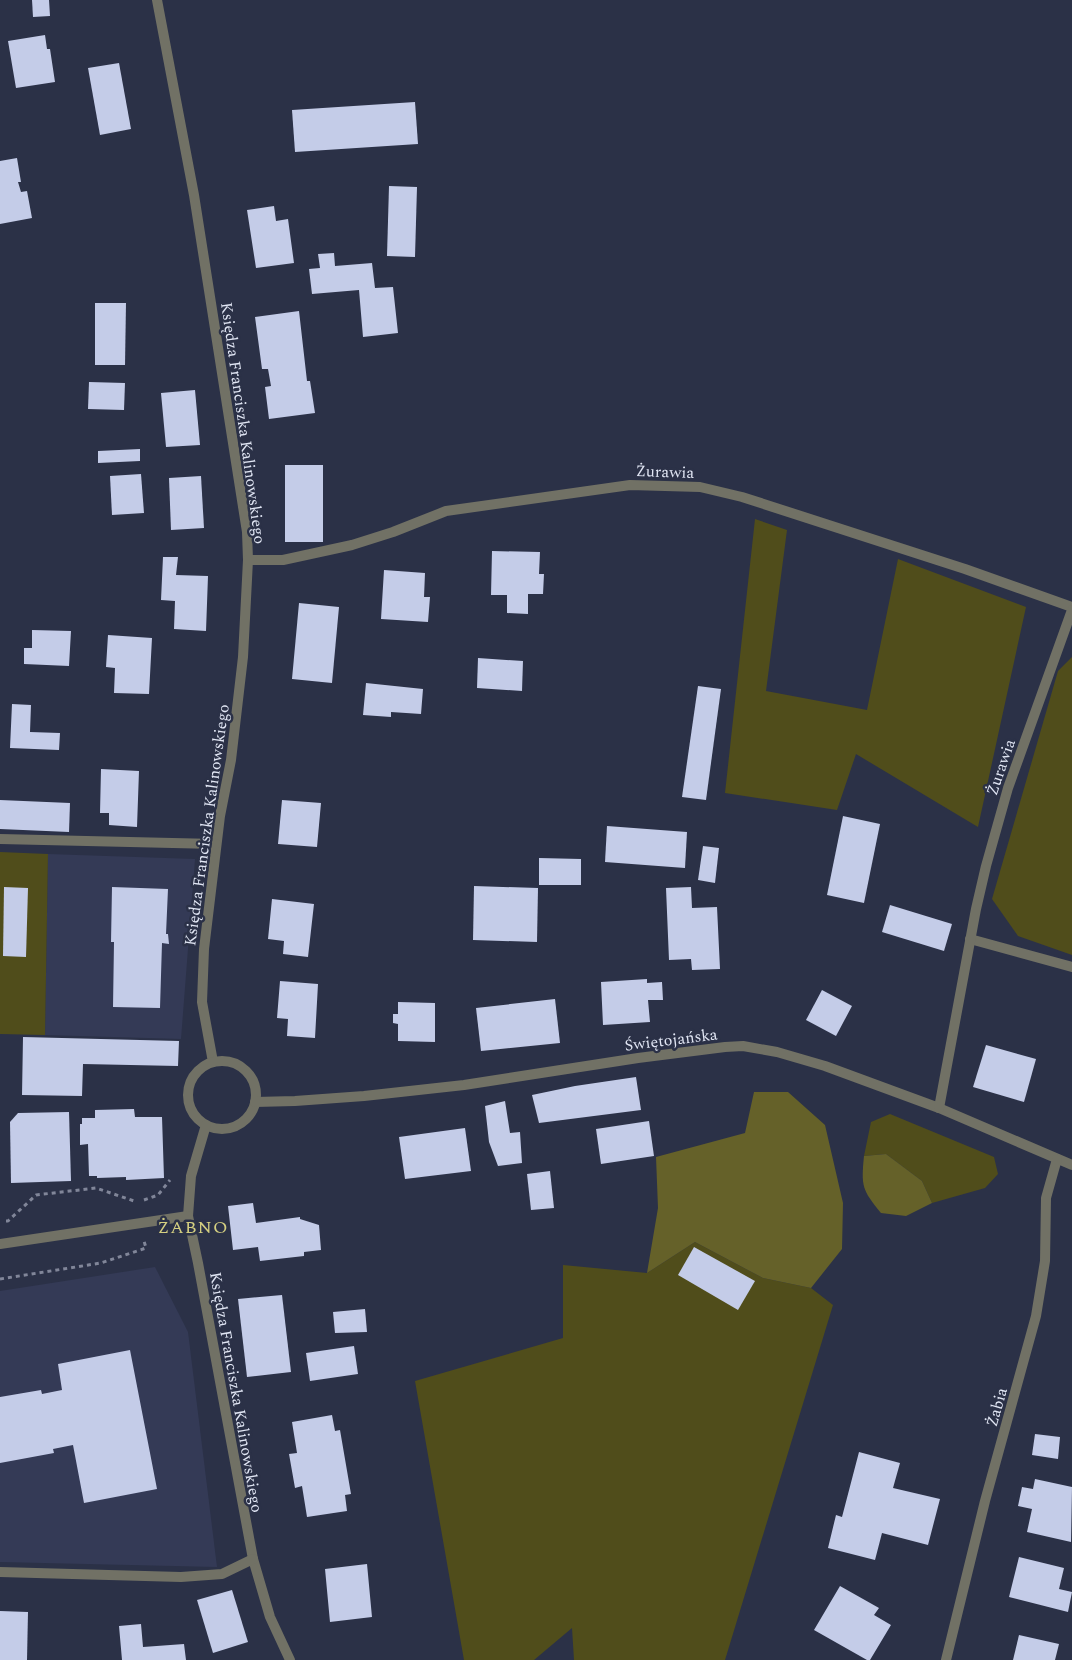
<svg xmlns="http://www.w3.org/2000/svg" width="1072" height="1660" font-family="Spectral,serif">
	<rect width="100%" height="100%" fill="#2b3147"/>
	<g fill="#343a56">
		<polygon points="48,854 195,859 181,1039 45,1035"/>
		<polygon points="155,1267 188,1332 217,1567 0,1562 0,1291"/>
	</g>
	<g fill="#504d1b">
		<polygon points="755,519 787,530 766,691 867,710 898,559 1026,607 978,827 856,754 837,810 725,793"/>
		<polygon points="1072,657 1072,955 1018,936 992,899 1058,671"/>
		<polygon points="0,852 48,854 45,1035 0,1034"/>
		<polygon points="890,1114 994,1157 998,1174 985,1188 932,1203 922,1181 886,1154 864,1156 871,1122"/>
		<polygon points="695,1242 763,1278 811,1288 833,1305 725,1660 574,1660 572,1628 534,1660 464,1660 415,1381 563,1338 563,1265 647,1273"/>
	</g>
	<g fill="#656129">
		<polygon points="754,1092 788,1092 825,1125 843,1203 842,1249 811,1288 763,1278 695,1242 647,1273 658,1208 656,1157 745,1133"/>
		<path d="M 886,1154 L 922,1181 L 932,1203 L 906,1216 L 881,1213 C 862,1190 861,1186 864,1156 Z"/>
	</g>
	<g fill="#c4cce8">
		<polygon points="32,0 49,0 50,16 33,17"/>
		<polygon points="45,35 47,49 50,49 55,82 16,88 8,41"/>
		<polygon points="119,63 131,129 100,135 88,68"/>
		<polygon points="415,102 418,144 295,152 292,110"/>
		<polygon points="17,158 21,182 18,182 21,192 27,191 32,218 0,224 0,161"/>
		<polygon points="389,186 417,187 415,257 387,256"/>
		<polygon points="274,206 276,221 288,219 294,263 256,268 247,210"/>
		<polygon points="334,253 335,266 372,263 375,288 393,287 398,333 363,337 359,290 312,294 309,269 320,268 318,254"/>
		<polygon points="95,303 126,303 125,365 95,365"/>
		<polygon points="299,311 307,381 310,381 315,413 269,419 265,387 271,386 268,369 262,369 255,317"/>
		<polygon points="89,382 125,383 124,410 88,409"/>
		<polygon points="195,390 200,445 166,447 161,393"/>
		<polygon points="140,449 140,461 98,463 98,451"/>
		<rect x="285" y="465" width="38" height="77"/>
		<polygon points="141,474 144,513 112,515 110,476"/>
		<polygon points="201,476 204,528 171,530 169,478"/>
		<polygon points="492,551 540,552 539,574 544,574 543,594 528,594 528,614 507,613 507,595 491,595"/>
		<polygon points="163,557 178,557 176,575 208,576 206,631 174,629 175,601 161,600"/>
		<polygon points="384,570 425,573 424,597 430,597 428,622 381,619"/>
		<polygon points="299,603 339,607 332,683 292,679"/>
		<polygon points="32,630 71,631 69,666 24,664 24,648 32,648"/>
		<polygon points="108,635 152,638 149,694 114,693 115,668 106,667"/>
		<polygon points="478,658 523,661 522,691 477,688"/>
		<polygon points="366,683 423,689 421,714 391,712 391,717 363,715"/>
		<polygon points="698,686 721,689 706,800 682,797"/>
		<polygon points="12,704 31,705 30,732 60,733 59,750 10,748"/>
		<polygon points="101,769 139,771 137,827 109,825 109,813 100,813"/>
		<polygon points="0,800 70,803 69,832 0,829"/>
		<polygon points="282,800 321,803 317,847 278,844"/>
		<polygon points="843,816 880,824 864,903 827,895"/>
		<polygon points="607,826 687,832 685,868 605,862"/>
		<polygon points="703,846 719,848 715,883 698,880"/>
		<polygon points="539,858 581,859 581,885 539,885"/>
		<polygon points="474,886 538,888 537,942 473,940"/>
		<polygon points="4,887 28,888 26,957 3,956"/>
		<polygon points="112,887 168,889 166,934 168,934 169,944 162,943 160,1008 113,1007 114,942 111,942"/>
		<polygon points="691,887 692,908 717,907 720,969 692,970 691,959 669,960 666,888"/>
		<polygon points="272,899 314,904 308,957 283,954 284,941 268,939"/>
		<polygon points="890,905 952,924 944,951 882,932"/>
		<polygon points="647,979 647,983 662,982 663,1000 648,1000 650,1022 603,1025 601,982"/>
		<polygon points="280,981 318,984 315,1038 287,1036 288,1019 277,1018"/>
		<polygon points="822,990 852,1006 836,1036 806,1020"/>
		<polygon points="555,999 560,1043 481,1051 476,1008"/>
		<polygon points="398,1002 435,1003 435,1042 398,1041 398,1024 393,1023 393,1014 398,1014"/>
		<polygon points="23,1037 179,1041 178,1066 83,1064 82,1096 22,1095"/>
		<polygon points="986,1045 1036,1059 1024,1102 973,1087"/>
		<polygon points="636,1077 641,1110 539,1123 532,1095 575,1086"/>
		<polygon points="505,1101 510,1133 520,1132 522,1163 498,1166 489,1142 485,1106"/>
		<polygon points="134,1109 135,1117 162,1117 164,1178 126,1180 126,1177 97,1178 97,1176 89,1176 88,1144 80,1145 80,1124 82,1124 82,1118 95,1118 95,1110"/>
		<polygon points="69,1112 71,1181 11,1183 10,1122 18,1113"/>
		<polygon points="649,1121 654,1156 601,1164 596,1129"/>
		<polygon points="465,1128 471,1171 405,1179 399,1137"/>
		<polygon points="550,1171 554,1208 531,1210 527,1174"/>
		<polygon points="253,1203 256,1223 300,1217 300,1219 319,1225 321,1250 304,1252 304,1256 260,1261 258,1247 233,1250 228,1206"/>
		<polygon points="694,1247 755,1281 738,1310 678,1275"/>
		<polygon points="282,1295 291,1372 247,1377 238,1299"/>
		<polygon points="365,1309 367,1332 335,1333 333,1312"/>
		<polygon points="354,1346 358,1374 310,1381 306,1353"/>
		<polygon points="130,1350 157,1489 84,1503 73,1445 53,1449 54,1453 0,1463 0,1397 41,1390 42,1394 62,1390 58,1364"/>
		<polygon points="332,1415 335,1431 340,1430 351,1494 345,1495 347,1511 307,1517 302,1486 295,1488 289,1454 297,1453 292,1422"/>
		<polygon points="1035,1434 1060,1437 1058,1459 1032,1455"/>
		<polygon points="859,1452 900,1463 893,1488 940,1499 928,1545 882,1533 875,1560 828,1548 836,1515 842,1517"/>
		<polygon points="1035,1479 1072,1487 1071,1542 1027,1532 1032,1509 1018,1506 1022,1487 1033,1489"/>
		<polygon points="1019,1557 1064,1568 1059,1589 1072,1592 1068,1612 1009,1597"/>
		<polygon points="367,1564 372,1617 330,1622 325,1569"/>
		<polygon points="840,1586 879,1608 874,1615 891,1625 870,1660 867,1660 814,1630"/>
		<polygon points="232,1590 248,1642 213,1653 197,1600"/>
		<polygon points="0,1611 28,1612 27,1660 0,1660"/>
		<polygon points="141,1624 143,1647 184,1644 186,1660 122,1660 119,1626"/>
		<polygon points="1019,1635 1059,1644 1055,1660 1013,1660"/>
	</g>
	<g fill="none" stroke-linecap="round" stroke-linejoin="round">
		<g stroke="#818699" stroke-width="3" stroke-dasharray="4 4" stroke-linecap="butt">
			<polyline points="144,1200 158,1195 170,1180"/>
			<polyline points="6,1221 8,1221 36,1195 96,1188 137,1202"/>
			<polyline points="0,1279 101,1263 146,1248 144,1241"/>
		</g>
		<g stroke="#717165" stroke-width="10">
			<polyline points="157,0 194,195 247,532 248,560 243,657 231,760 220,816 204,949 202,1002 213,1062"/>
			<polyline points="248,560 283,560 352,545 393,532 446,511 630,485 700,487 742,497 965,569 1072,607"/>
			<polyline points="0,839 216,844"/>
			<polyline points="970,939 1072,967"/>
			<circle cx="222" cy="1095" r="34"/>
			<polyline points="255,1102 295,1101 364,1096 464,1085 638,1058 725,1047 743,1046 777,1052 825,1066 939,1108 1072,1165"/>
			<polyline points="939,1108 976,909 986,866 1008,788 1072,610"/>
			<polyline points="206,1125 191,1176 188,1216 198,1263 253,1559 270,1617 290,1660"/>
			<polyline points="0,1244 188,1216"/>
			<polyline points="0,1572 181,1577 222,1574 253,1559"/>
			<polyline points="946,1660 985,1501 1036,1316 1045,1261 1046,1198 1057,1159"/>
		</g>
	</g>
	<g text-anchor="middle" stroke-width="5" stroke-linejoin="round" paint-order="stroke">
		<g font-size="16" fill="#e1e6f4" stroke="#2b3147">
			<text transform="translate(244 423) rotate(82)" y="6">Księdza Franciszka Kalinowskiego</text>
			<text transform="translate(665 471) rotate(2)" y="6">Żurawia</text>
			<text transform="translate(1000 767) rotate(-71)" y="6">Żurawia</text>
			<text transform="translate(206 825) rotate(-82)" y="6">Księdza Franciszka Kalinowskiego</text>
			<text transform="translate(671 1039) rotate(-7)" y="6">Świętojańska</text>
			<text transform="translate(237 1392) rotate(80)" y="6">Księdza Franciszka Kalinowskiego</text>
			<text transform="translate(996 1407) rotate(-74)" y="6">Żabia</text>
		</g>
		<g font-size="18" letter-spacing="1" fill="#d4cf81" stroke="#2b3147">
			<text x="193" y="1233">ŻABNO</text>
		</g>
	</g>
</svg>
